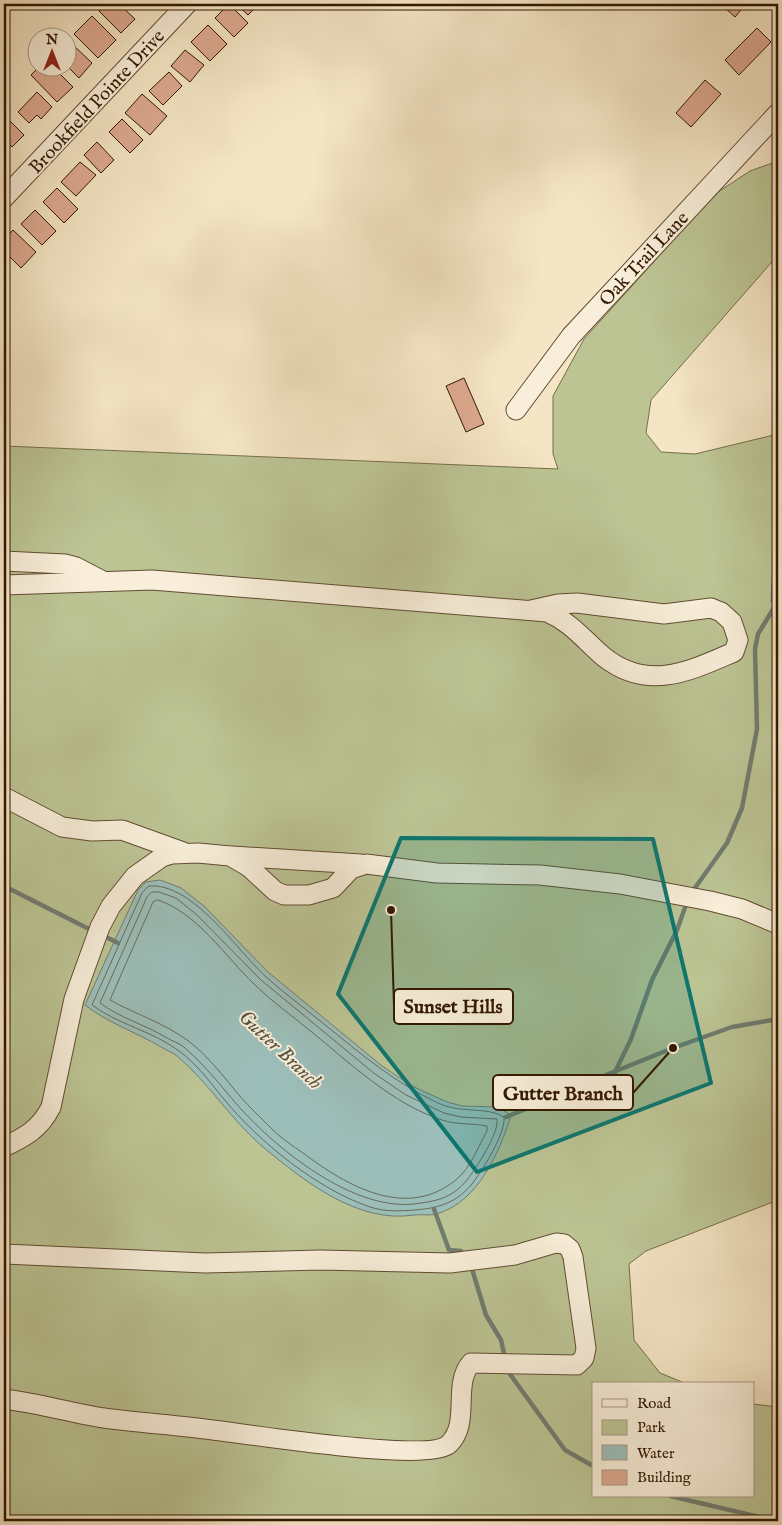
<svg xmlns="http://www.w3.org/2000/svg" width="782" height="1525" font-family="'IM FELL English',serif">
	<rect width="100%" height="100%" fill="#f4e5c4"/>
	<filter id="stains"><feTurbulence type="fractalNoise" baseFrequency=".004" numOctaves="4"/><feColorMatrix values="0 0 0 0 .2 0 0 0 0 .09 0 0 0 0 .02 0 0 0 .5 -.17"/></filter>
	<radialGradient id="worn" r=".72"><stop offset=".6" stop-color="#630" stop-opacity="0"/><stop offset="1" stop-color="#630" stop-opacity=".3"/></radialGradient>
	<polygon fill="#bcc494" stroke="#766e4a" points="778,161 778,255 651,400 646,433 661,452 695,454 778,434 778,1200 646,1251 629,1264 634,1340 660,1373 687,1384 593,1384 593,1496 753,1496 753,1404 778,1407 778,1521 4,1521 4,446 558,469 553,454 553,396 584,339 715,194 750,171"/>
	<g fill="#9cbeb9" stroke="#717c6f">
		<polygon points="778,551 778,608 771,602 773,567"/>
		<path d="M 160,880 L 181,888 L 205,907 L 268,972 L 382,1066 L 412,1086 L 447,1102 L 462,1106 L 498,1107 L 511,1115 C 500,1151 478,1203 436,1214 C 429,1216 421,1214 414,1215 C 358,1224 304,1181 263,1147 C 231,1120 209,1083 177,1056 C 172,1052 166,1050 161,1047 C 136,1032 108,1023 85,1005 L 138,890 L 146,882 Z"/>
	</g>
	<g fill="none" stroke-linecap="round" stroke-linejoin="round">
		<g stroke="#666b5c" stroke-width="1">
			<path d="M 149,886 C 192,882 236,949 265,976 C 284,993 304,1008 324,1024 C 361,1054 395,1083 438,1103 C 460,1114 487,1106 504,1117 C 506,1133 482,1171 472,1184 C 456,1203 439,1208 415,1210 C 401,1211 385,1212 370,1207 C 317,1189 259,1142 223,1098 C 210,1082 196,1063 179,1051 C 153,1031 119,1025 92,1005 L 142,893 Z"/>
			<path d="M 152,892 L 159,892 L 176,898 L 197,915 L 261,980 L 375,1074 L 406,1095 L 444,1113 L 461,1117 L 497,1119 C 499,1134 476,1168 467,1180 C 451,1199 436,1201 414,1204 C 349,1211 267,1142 228,1094 C 214,1077 200,1061 184,1047 C 179,1043 172,1041 167,1038 C 146,1025 120,1018 100,1003 L 147,897 Z"/>
			<path d="M 158,900 C 197,913 225,956 254,984 C 272,1002 294,1017 313,1033 C 352,1065 393,1104 442,1120 C 457,1125 472,1123 487,1126 L 487,1131 C 478,1147 471,1167 457,1179 C 407,1221 347,1186 303,1153 C 293,1146 282,1139 273,1130 C 260,1117 245,1103 234,1089 C 220,1072 205,1053 187,1040 C 164,1023 135,1014 110,1000 L 153,902 Z"/>
		</g>
		<g stroke="#717c6f" stroke-width="4.5">
			<polyline points="4,886 93,931"/>
			<polyline points="692,892 727,843 742,808 757,729 755,649 758,634 778,601"/>
			<polyline points="108,938 118,943"/>
			<polyline points="614,1074 631,1039 652,980 677,930 687,902"/>
			<polyline points="506,1117 576,1089 581,1089 606,1075 673,1048 732,1027 778,1019"/>
			<polyline points="434,1209 449,1250 461,1251 465,1257"/>
			<polyline points="472,1269 486,1315 501,1340 505,1358"/>
			<polyline points="507,1370 565,1450 593,1466"/>
			<polyline points="670,1496 777,1521"/>
		</g>
	</g>
	<g fill="#dda990" stroke="#311800">
		<polygon points="106,4 119,4 135,19 121,33 99,11"/>
		<polygon points="136,4 149,4 143,10"/>
		<polygon points="229,4 248,23 234,37 215,18"/>
		<polygon points="236,4 259,4 248,15"/>
		<polygon points="726,4 746,4 735,17 724,7"/>
		<polygon points="92,16 116,40 98,58 74,34"/>
		<polygon points="208,25 227,44 210,61 191,42"/>
		<polygon points="757,28 771,42 739,75 725,60"/>
		<polygon points="70,42 92,63 79,78 68,67 68,44"/>
		<polygon points="185,50 204,65 190,82 171,66"/>
		<polygon points="38,68 54,68 73,87 57,102 31,75"/>
		<polygon points="169,72 182,86 163,105 149,91"/>
		<polygon points="705,80 721,94 691,127 676,113"/>
		<polygon points="37,92 52,107 41,119 37,115 29,123 18,112"/>
		<polygon points="142,94 167,116 150,135 125,113"/>
		<polygon points="5,116 24,135 12,147 4,139"/>
		<polygon points="122,119 143,140 130,153 109,132"/>
		<polygon points="97,142 114,160 101,173 84,155"/>
		<polygon points="80,162 96,175 76,196 61,182"/>
		<polygon points="57,188 78,209 64,223 43,202"/>
		<polygon points="35,210 56,231 42,245 21,224"/>
		<polygon points="13,230 36,252 21,268 4,251 4,240"/>
		<polygon points="464,378 484,424 466,432 446,386"/>
	</g>
	<g fill="none" stroke-linecap="round" stroke-linejoin="round">
		<defs>
			<g id="minor">
				<polyline points="4,198 187,4"/>
				<polyline points="516,410 571,336 778,113"/>
				<polyline points="4,561 65,564 76,567 101,580"/>
				<path d="M 4,585 L 152,580 L 547,612 C 571,622 585,641 604,657 C 648,692 690,671 734,652 L 738,640 L 732,622 L 721,612 L 711,608 L 664,614 L 577,603 L 558,604 L 531,610"/>
				<polyline points="4,797 62,827 92,831 122,830 183,852"/>
				<polyline points="232,856 361,864"/>
				<path d="M 4,1147 C 25,1137 40,1129 51,1107 L 74,999 L 100,927 L 111,906 L 135,876 L 162,857 L 172,854 L 198,853 L 230,856 L 249,867 L 275,891 L 284,895 L 309,895 L 333,888 L 351,869 L 366,864 L 437,873 L 540,875 L 620,884 L 710,901 L 742,909 L 778,924"/>
				<path d="M 4,1254 L 205,1263 L 320,1260 L 450,1263 L 515,1255 L 556,1243 L 564,1244 L 570,1249 L 573,1257 L 586,1348 L 584,1358 L 577,1365 L 471,1363 C 452,1385 471,1423 449,1444 C 429,1463 248,1434 213,1430 C 177,1425 140,1423 104,1418 C 70,1413 38,1403 4,1399"/>
			</g>
		</defs>
		<use href="#minor" stroke="#624b31" stroke-width="21"/>
		<use href="#minor" stroke="#f8eed9" stroke-width="19"/>
	</g>
	<path fill="#0f766e" fill-opacity="0.2" stroke="#0f766e" stroke-width="4" stroke-linejoin="round" d="M 401,838 L 653,839 L 711,1083 L 477,1172 L 338,994 Z"/>
	<g text-anchor="middle" stroke-width="4" stroke-linejoin="round" paint-order="stroke">
		<g font-size="19" fill="#311800" stroke="#f8eed9">
			<text transform="translate(96 101) rotate(-47)" y="7">Brookfield Pointe Drive</text>
			<text transform="translate(643 258) rotate(-47)" y="7">Oak Trail Lane</text>
		</g>
		<g font-size="20" font-style="italic" fill="#565241" stroke="#f8eed9">
			<text transform="translate(281 1049) rotate(43)" y="7">Gutter Branch</text>
		</g>
	</g>
	<path fill="none" stroke="#311800" stroke-width="2" d="M391 910L394 1006M673 1048L633 1093"/>
	<g fill="#311800" stroke="#f8eed9" stroke-width="2">
		<circle cx="391" cy="910" r="5"/>
		<circle cx="673" cy="1048" r="5"/>
	</g>
	<g fill="#f8eed9" stroke="#311800" stroke-width="2">
		<rect x="394" y="989" width="119" height="35" rx="5"/>
		<rect x="493" y="1075" width="140" height="35" rx="5"/>
	</g>
	<g font-size="20" text-anchor="middle" font-weight="bold" fill="#311800">
		<text x="453" y="1013">Sunset Hills</text>
		<text x="563" y="1100">Gutter Branch</text>
	</g>
	<rect width="782" height="1525" fill="none" stroke="#f4e5c4" stroke-width="20"/>
	<rect x="5" y="5" width="772" height="1515" fill="none" stroke="#311800" stroke-width="2.5"/>
	<rect x="10" y="10" width="762" height="1505" fill="none" stroke="#311800"/>
	<rect x="592" y="1382" width="162" height="115" fill="#f8eed9" stroke="#a89882"/>
	<rect x="602" y="1399" width="25" height="8" fill="#f8eed9" stroke="#a89882"/>
	<text x="637" y="1408" font-size="15" fill="#311800">Road</text>
	<rect x="602" y="1420" width="25" height="15" fill="#bcc494" stroke="#a89882"/>
	<text x="637" y="1432" font-size="15" fill="#311800">Park</text>
	<rect x="602" y="1445" width="25" height="15" fill="#9cbeb9" stroke="#a89882"/>
	<text x="637" y="1458" font-size="15" fill="#311800">Water</text>
	<rect x="602" y="1470" width="25" height="15" fill="#dda990" stroke="#a89882"/>
	<text x="637" y="1482" font-size="15" fill="#311800">Building</text>
	<g transform="translate(52 52)"><circle r="24" fill="#f8eed9" stroke="#a89882"/>
	<path d="M0-4L9 19L0 12L-9 19Z" fill="#8f2418"/>
	<text y="-8" font-size="14" font-weight="bold" text-anchor="middle" fill="#311800">N</text>
	</g>
	<rect width="100%" height="100%" filter="url(#stains)"/>
	<rect width="100%" height="100%" fill="url(#worn)"/>
</svg>
